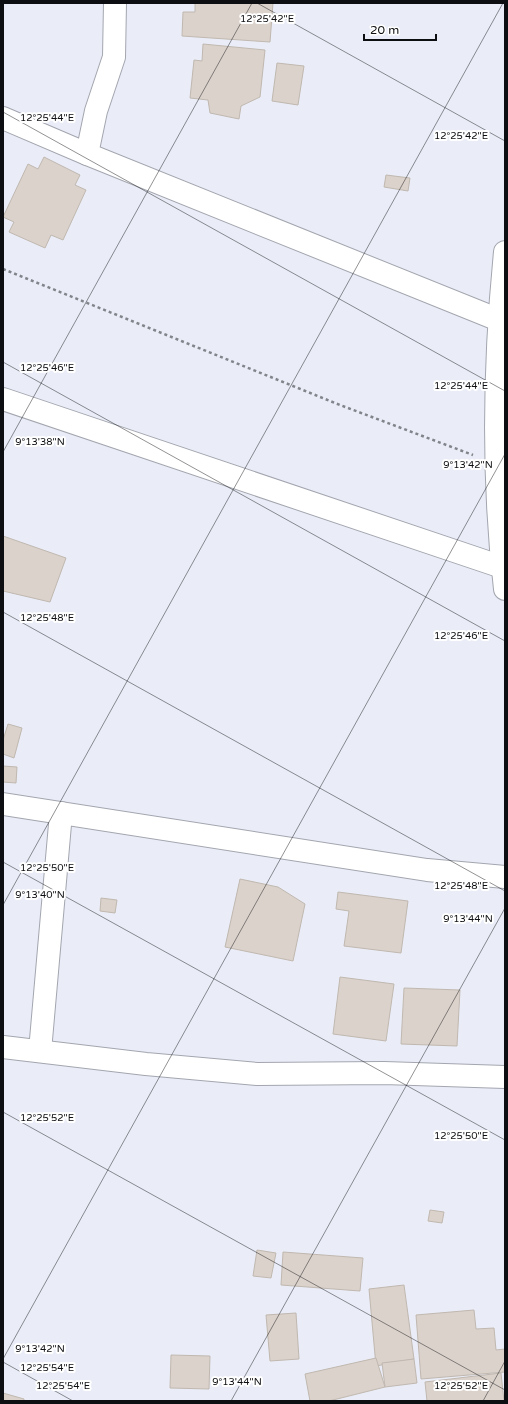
<svg xmlns="http://www.w3.org/2000/svg" width="508" height="1404" font-family="'Varela Round',sans-serif">
	<rect width="100%" height="100%" fill="#eaedf7"/>
	<g fill="#dbd2cb" stroke="#c0b8b0">
		<polygon points="195,3 273,3 270,42 182,36 183,12 195,12"/>
		<polygon points="203,44 265,50 260,97 241,106 239,119 210,113 208,100 190,98 194,60 202,61"/>
		<polygon points="277,63 304,66 298,105 272,101"/>
		<polygon points="44,157 80,175 75,185 86,190 63,240 51,235 45,248 9,232 14,222 3,217 28,164 38,169"/>
		<polygon points="386,175 410,178 408,191 384,187"/>
		<polygon points="3,536 66,558 50,602 3,591"/>
		<polygon points="8,724 22,728 14,758 3,754 3,740"/>
		<polygon points="3,766 17,767 16,783 3,782"/>
		<polygon points="240,879 278,887 305,904 293,961 225,947"/>
		<polygon points="338,892 408,901 401,953 344,946 349,911 336,909"/>
		<polygon points="101,898 117,900 115,913 100,911"/>
		<polygon points="340,977 394,984 386,1041 333,1034"/>
		<polygon points="404,988 460,990 457,1046 401,1044"/>
		<polygon points="430,1210 444,1212 442,1223 428,1221"/>
		<polygon points="257,1250 276,1253 271,1278 253,1276"/>
		<polygon points="283,1252 363,1258 360,1291 281,1285"/>
		<polygon points="404,1285 414,1359 376,1366 369,1289"/>
		<polygon points="474,1310 476,1329 494,1328 496,1350 505,1349 505,1372 421,1379 416,1315"/>
		<polygon points="296,1313 299,1359 270,1361 266,1315"/>
		<polygon points="171,1355 210,1356 209,1389 170,1388"/>
		<polygon points="376,1358 385,1387 329,1401 310,1401 305,1374"/>
		<polygon points="414,1359 417,1383 385,1387 382,1363"/>
		<polygon points="501,1373 504,1401 427,1401 425,1382"/>
		<polygon points="3,1393 24,1399 24,1401 3,1401"/>
	</g>
	<g fill="none" stroke-linecap="round" stroke-linejoin="round">
		<defs>
			<g id="street">
				<polyline points="3,118 87,154 499,320"/>
				<polyline points="87,154 96,111 114,57 115,3"/>
				<polyline points="3,399 502,567"/>
				<polyline points="3,804 427,870 505,877"/>
				<polyline points="3,1047 146,1064 257,1074 384,1073 505,1077"/>
				<polyline points="40,1051 61,813"/>
			</g>
			<path id="secondary" d="M 505,252 C 494,364 492,477 505,589"/>
		</defs>
		<use href="#street" stroke="#a3a6af" stroke-width="24"/>
		<use href="#secondary" stroke="#a3a6af" stroke-width="24"/>
		<polyline stroke="#82848b" stroke-width="2.5" stroke-dasharray="3 3" stroke-linecap="butt" points="3,269 340,405 473,455"/>
		<use href="#street" stroke="#fff" stroke-width="22"/>
		<use href="#secondary" stroke="#fff" stroke-width="22"/>
	</g>
	<path fill="none" stroke="#0d0e11" stroke-width="1" stroke-opacity="0.45" d="M 257,3 L 505,141M 3,112 L 505,391M 3,362 L 505,641M 3,452 L 252,3M 3,612 L 505,891M 3,862 L 505,1140M 3,905 L 503,3M 3,1112 L 505,1390M 3,1359 L 505,454M 3,1362 L 73,1401M 231,1401 L 505,908M 483,1401 L 505,1361"/>
	<g font-size="10" text-anchor="middle" fill="#0d0e11" stroke="#fff" stroke-width="4" stroke-linejoin="round" paint-order="stroke">
		<text x="267" y="22">12°25'42"E</text>
		<text x="47" y="121">12°25'44"E</text>
		<text x="461" y="139">12°25'42"E</text>
		<text x="47" y="371">12°25'46"E</text>
		<text x="461" y="389">12°25'44"E</text>
		<text x="40" y="445">9°13'38"N</text>
		<text x="468" y="468">9°13'42"N</text>
		<text x="47" y="621">12°25'48"E</text>
		<text x="461" y="639">12°25'46"E</text>
		<text x="47" y="871">12°25'50"E</text>
		<text x="461" y="889">12°25'48"E</text>
		<text x="40" y="898">9°13'40"N</text>
		<text x="468" y="922">9°13'44"N</text>
		<text x="47" y="1121">12°25'52"E</text>
		<text x="461" y="1139">12°25'50"E</text>
		<text x="40" y="1352">9°13'42"N</text>
		<text x="47" y="1371">12°25'54"E</text>
		<text x="237" y="1385">9°13'44"N</text>
		<text x="461" y="1389">12°25'52"E</text>
		<text x="63" y="1389">12°25'54"E</text>
	</g>
	<rect width="508" height="1404" fill="none" stroke="#0d0e11" stroke-width="8"/>
	<path d="M364 34v6h72v-6" fill="none" stroke="#0d0e11" stroke-width="2"/>
	<text x="370" y="34" font-size="12" fill="#0d0e11" stroke="#ffffff" stroke-width="3" paint-order="stroke">20 m</text>
</svg>
